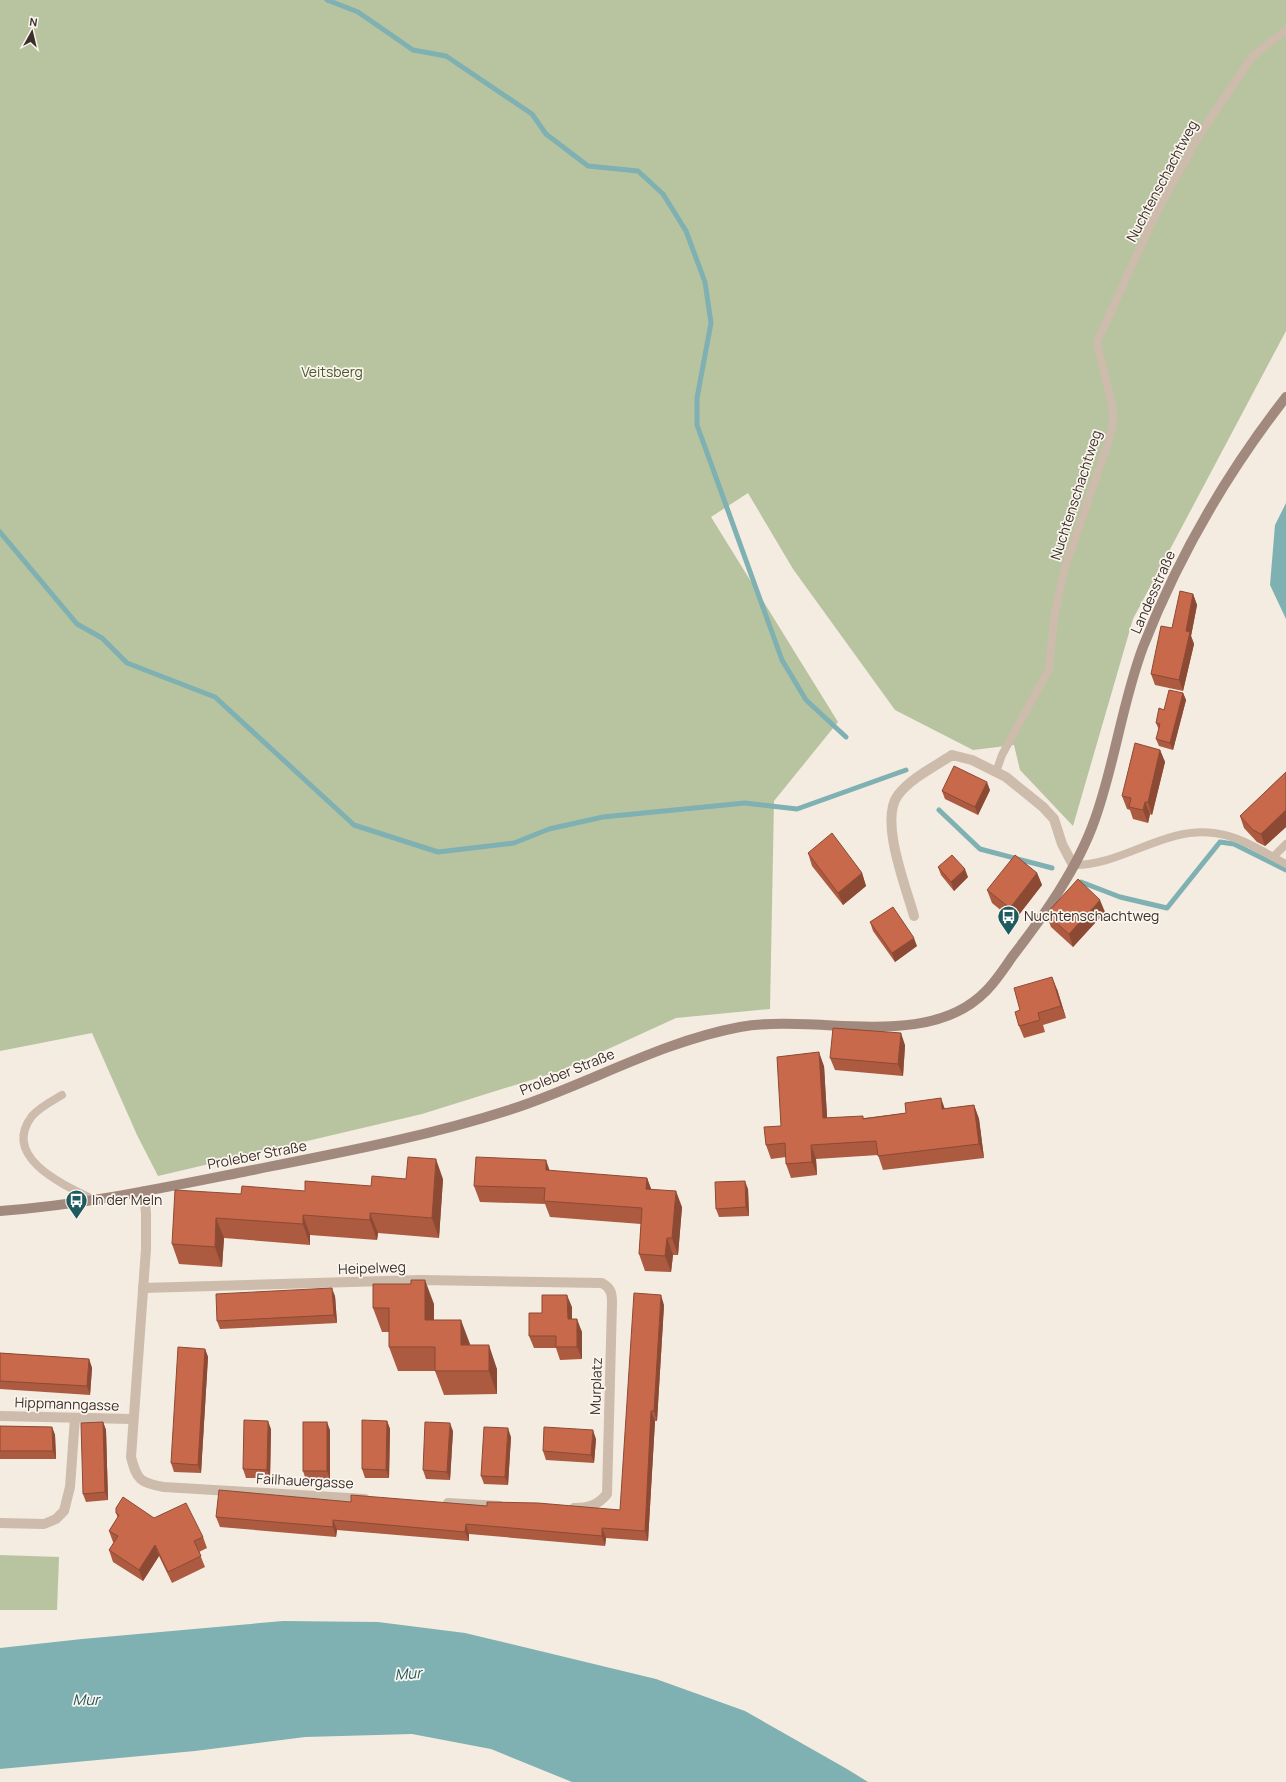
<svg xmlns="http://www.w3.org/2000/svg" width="1286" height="1782" font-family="Manrope,sans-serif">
	<rect width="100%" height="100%" fill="#f4ebe1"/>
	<g fill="#b8c4a0">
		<polygon points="0,0 1286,0 1286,331 1133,619 1073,826 1020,770 1014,745 973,750 895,710 793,569 748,493 711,517 838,722 774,801 770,1009 676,1018 560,1071 422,1114 158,1176 137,1135 92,1033 0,1051"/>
		<polygon points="0,1555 59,1557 57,1610 0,1610"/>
	</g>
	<g fill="#7fb0b2">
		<polygon points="1286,503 1286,619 1270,585 1275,525"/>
		<polygon points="283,1621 378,1622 465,1633 656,1679 745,1711 847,1769 868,1782 572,1782 491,1749 412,1734 305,1737 195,1751 0,1769 0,1648 82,1639"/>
	</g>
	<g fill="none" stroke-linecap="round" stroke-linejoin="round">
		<g stroke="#7fb0b2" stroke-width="5">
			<polyline points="327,0 358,12 413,50 446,56 532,114 546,134 588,166 638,171 663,194 686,231 705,282 711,323 697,398 697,425 782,660 806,700 846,737"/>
			<polyline points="0,532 77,624 102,638 127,663 215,697 354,825 438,852 514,843 549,829 603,817 745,803 797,809 906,770"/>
			<polyline points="939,810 980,849 1052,868"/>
			<polyline points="1081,882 1120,897 1167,908 1220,842 1234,844 1286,870"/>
		</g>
		<g stroke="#cdbbac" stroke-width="8">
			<polyline points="996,772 1002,755 1049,669 1054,618 1065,567 1107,446 1113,423 1113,410 1097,342 1154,217 1200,134 1252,57 1286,30"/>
			<polyline points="1273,857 1286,844"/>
			<path d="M 1073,865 C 1122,866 1164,826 1214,833 C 1240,836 1263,852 1286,864"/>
			<path d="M 62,1095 C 52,1101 40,1107 32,1116 C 0,1158 66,1186 95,1200"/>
		</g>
		<g stroke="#cdbbac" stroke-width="10">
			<path d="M 914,916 C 906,887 879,820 898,795 C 911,778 934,767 952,755 L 972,760 L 1006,777 L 1043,807 L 1054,819 L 1062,844 L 1073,865"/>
			<path d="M 144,1191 L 146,1214 L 146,1249 L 131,1457 C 137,1480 140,1483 164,1487 L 365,1499"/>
			<path d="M 143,1288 L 421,1280 L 602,1283 C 611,1288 612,1293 612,1303 L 607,1494 C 598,1505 589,1508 574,1508"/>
			<polyline points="0,1416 132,1419"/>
			<polyline points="448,1503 500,1506"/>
			<polyline points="0,1523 44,1524 56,1519 64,1511 70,1487 75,1418"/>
		</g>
		<path stroke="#a18a7d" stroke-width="10" d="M 0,1211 C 82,1205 163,1188 243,1172 C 333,1154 422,1138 509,1110 C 587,1085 659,1042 740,1027 C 817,1013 927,1052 986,991 C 996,981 1004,969 1012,957 C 1043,917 1078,868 1095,819 C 1115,763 1122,703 1143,647 C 1178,557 1227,473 1286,397"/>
	</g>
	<g fill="#ac5a40">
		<polygon points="1193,594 1197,605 1191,636 1194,644 1183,691 1155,685 1151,674 1172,628"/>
		<polygon points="1183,693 1186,700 1173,750 1159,746 1156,739 1159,730 1156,723 1164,710"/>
		<polygon points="1160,750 1165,762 1152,815 1150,814 1148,823 1133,819 1130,810 1127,809 1122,796"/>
		<polygon points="1286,772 1286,827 1265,846 1257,842 1244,828 1240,816"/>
		<polygon points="990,790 978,815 945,799 942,791"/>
		<polygon points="808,853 862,873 866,886 843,905 812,866"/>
		<polygon points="938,867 968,877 954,891 941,875"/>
		<polygon points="1037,873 1042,885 1014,921 992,903 987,890"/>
		<polygon points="1105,912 1073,947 1051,927 1046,914"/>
		<polygon points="870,922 917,946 895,962 873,931"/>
		<polygon points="1057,989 1066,1018 1043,1025 1045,1032 1024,1038 1019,1026 1020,1010"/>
		<polygon points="905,1045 903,1076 835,1070 830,1058"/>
		<polygon points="824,1066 827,1118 864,1118 974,1105 979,1119 984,1158 883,1170 878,1155 816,1159 817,1175 791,1178 786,1164 786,1157 771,1159 766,1145 781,1126"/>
		<polygon points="550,1171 647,1178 651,1189 682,1207 678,1255 673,1255 671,1272 645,1271 639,1254 641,1224 550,1217 545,1204 480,1202 474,1186"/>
		<polygon points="406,1179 443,1179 439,1238 378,1233 377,1240 310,1235 310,1245 224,1238 222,1267 179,1264 172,1244 241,1194 305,1191 371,1186"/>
		<polygon points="748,1189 749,1216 719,1217 716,1209"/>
		<polygon points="335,1296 337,1323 220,1329 217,1321"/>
		<polygon points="434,1304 434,1320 470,1344 470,1345 497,1369 497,1394 444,1395 435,1371 398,1371 389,1347 389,1332 382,1332 373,1308"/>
		<polygon points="664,1305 657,1421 655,1421 648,1541 606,1538 605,1546 469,1534 469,1541 337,1530 336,1537 220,1527 216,1517 351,1502 620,1510"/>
		<polygon points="572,1307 572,1319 582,1332 582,1359 560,1360 556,1348 534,1348 529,1336 542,1313"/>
		<polygon points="205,1349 208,1357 201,1473 174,1472 171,1463"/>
		<polygon points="0,1353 89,1359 92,1368 90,1395 0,1389"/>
		<polygon points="387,1421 390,1429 389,1478 365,1478 362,1469"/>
		<polygon points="103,1422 106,1430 108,1500 86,1502 83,1494"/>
		<polygon points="0,1426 52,1427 55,1435 56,1459 0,1459"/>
		<polygon points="271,1429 270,1478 246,1478 243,1469"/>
		<polygon points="330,1430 330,1479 306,1480 303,1471"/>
		<polygon points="453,1431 450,1480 426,1479 423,1470"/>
		<polygon points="511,1437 508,1485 484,1484 481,1476"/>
		<polygon points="596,1439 594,1463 546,1460 543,1451"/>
		<polygon points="116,1513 154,1518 203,1537 207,1548 199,1552 205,1567 172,1583 159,1556 143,1581 113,1562 109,1550 114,1543 113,1542 109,1531 118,1518"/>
	</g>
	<g fill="#8c4a34">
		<polygon points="1193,594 1197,605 1191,636 1194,644 1183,691 1179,680 1186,631"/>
		<polygon points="1183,693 1186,700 1173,750 1170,743"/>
		<polygon points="1160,750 1165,762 1152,815 1148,802"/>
		<polygon points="987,782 990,790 978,815 975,807"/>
		<polygon points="1145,802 1150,814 1148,823 1143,810"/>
		<polygon points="1286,810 1286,827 1265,846 1261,834"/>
		<polygon points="965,869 968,877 954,891 951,882"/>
		<polygon points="862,873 866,886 843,905 838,893"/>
		<polygon points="1037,873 1042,885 1014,921 1010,908"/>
		<polygon points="1100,900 1105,912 1073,947 1069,934"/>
		<polygon points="914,938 917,946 895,962 892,953"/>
		<polygon points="1052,977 1057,989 1066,1018 1061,1006"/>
		<polygon points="901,1033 905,1045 903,1076 898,1064"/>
		<polygon points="819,1052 824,1066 828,1132 823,1118"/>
		<polygon points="941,1098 946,1112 942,1109"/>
		<polygon points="974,1105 979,1119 984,1158 979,1144"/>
		<polygon points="811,1145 816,1159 817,1175 812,1162"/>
		<polygon points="436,1159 443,1179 439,1238 432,1218"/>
		<polygon points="546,1160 552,1177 546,1170"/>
		<polygon points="647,1178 653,1194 646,1189"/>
		<polygon points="745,1181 748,1189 749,1216 746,1207"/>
		<polygon points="676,1191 682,1207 678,1255 672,1238"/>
		<polygon points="370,1213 378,1233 377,1240 370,1220"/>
		<polygon points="303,1215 310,1235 310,1245 303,1224"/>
		<polygon points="216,1218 224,1238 222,1267 215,1247"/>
		<polygon points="667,1238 673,1255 671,1272 665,1256"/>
		<polygon points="425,1280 434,1304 434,1344 425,1320"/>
		<polygon points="332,1288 335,1296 337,1323 334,1315"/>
		<polygon points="567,1295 572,1307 572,1332 568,1319"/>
		<polygon points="661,1295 664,1305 657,1421 654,1411"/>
		<polygon points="577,1319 582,1332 582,1359 577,1347"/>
		<polygon points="461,1320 470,1344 470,1369 461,1345"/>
		<polygon points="489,1345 497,1369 497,1394 489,1371"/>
		<polygon points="205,1349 208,1357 201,1473 198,1465"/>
		<polygon points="89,1359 92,1368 90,1395 87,1386"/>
		<polygon points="651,1411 655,1421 648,1541 645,1531"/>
		<polygon points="268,1421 271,1429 270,1478 267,1470"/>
		<polygon points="387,1421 390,1429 389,1478 386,1470"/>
		<polygon points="103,1422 106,1430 108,1500 105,1492"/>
		<polygon points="327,1422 330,1430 330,1479 327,1471"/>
		<polygon points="450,1423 453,1431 450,1480 447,1472"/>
		<polygon points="52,1427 55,1435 56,1459 53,1451"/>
		<polygon points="508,1428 511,1437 508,1485 505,1477"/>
		<polygon points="593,1430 596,1439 594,1463 591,1455"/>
		<polygon points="333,1520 337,1530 336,1537 333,1527"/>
		<polygon points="466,1524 469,1534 469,1541 465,1532"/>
		<polygon points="602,1528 606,1538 605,1546 602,1536"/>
		<polygon points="155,1545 159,1556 143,1581 139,1570"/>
	</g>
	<g fill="#c8694b" stroke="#8c4a34">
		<polygon points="1180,591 1193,594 1186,631 1190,632 1179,680 1151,674 1161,626 1172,628"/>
		<polygon points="1169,690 1183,693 1170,743 1156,739 1160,724 1156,723 1159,708 1164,710"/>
		<polygon points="1135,743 1160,750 1148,802 1145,802 1143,810 1129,807 1131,798 1122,796"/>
		<polygon points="954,766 987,782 975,807 942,791"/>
		<polygon points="1286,772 1286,810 1261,834 1253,830 1240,816"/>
		<polygon points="832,833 862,873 838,893 808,853"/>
		<polygon points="952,855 965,869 951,882 938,867"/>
		<polygon points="1015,855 1037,873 1010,908 987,890"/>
		<polygon points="1078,879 1100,900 1069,934 1046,914"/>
		<polygon points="893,907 914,938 892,953 870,922"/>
		<polygon points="1052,977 1061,1006 1038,1013 1040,1020 1019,1026 1015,1012 1020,1010 1014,988"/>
		<polygon points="833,1028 901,1033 898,1064 830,1058"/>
		<polygon points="819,1052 823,1118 863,1116 863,1119 906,1113 905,1103 941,1098 942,1109 974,1105 979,1144 878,1156 876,1141 811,1145 812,1162 786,1164 785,1143 766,1145 764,1127 781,1126 777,1057"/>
		<polygon points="408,1157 436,1159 432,1218 370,1213 370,1220 303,1215 303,1224 216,1218 215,1247 172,1244 175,1190 241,1194 242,1186 305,1191 305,1181 371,1186 372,1176 406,1179"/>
		<polygon points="476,1157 546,1160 546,1170 647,1178 646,1189 676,1191 672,1238 667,1238 665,1256 639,1254 642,1208 544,1201 545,1188 474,1186"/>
		<polygon points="745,1181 746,1207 716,1209 715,1182"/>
		<polygon points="411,1280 425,1280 425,1320 461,1320 461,1345 489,1345 489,1371 435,1371 435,1347 389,1347 389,1308 373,1308 373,1284 411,1284"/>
		<polygon points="332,1288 334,1315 217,1321 216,1294"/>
		<polygon points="634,1293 661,1295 654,1411 651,1411 645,1531 602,1528 602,1536 466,1524 465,1532 333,1520 333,1527 216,1517 219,1490 351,1502 351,1495 487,1506 487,1502 538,1503 620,1510"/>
		<polygon points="542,1295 567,1295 568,1319 577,1319 577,1347 556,1347 556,1336 529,1336 529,1313 542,1313"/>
		<polygon points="178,1347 205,1349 198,1465 171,1463"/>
		<polygon points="0,1353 89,1359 87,1386 0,1381"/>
		<polygon points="244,1420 268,1421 267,1470 243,1469"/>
		<polygon points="362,1420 387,1421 386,1470 362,1469"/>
		<polygon points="103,1422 105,1492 83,1494 81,1423"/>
		<rect x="303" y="1422" width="24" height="49"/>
		<polygon points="425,1422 450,1423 447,1472 423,1470"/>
		<polygon points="0,1426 52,1427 53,1451 0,1451"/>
		<polygon points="484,1427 508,1428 505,1477 481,1476"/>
		<polygon points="544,1427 593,1430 591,1455 543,1451"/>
		<polygon points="123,1497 154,1518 186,1503 203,1537 194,1541 201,1556 168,1572 155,1545 139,1570 109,1550 118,1536 109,1531 119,1515 116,1513 116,1508"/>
	</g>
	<defs>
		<symbol id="bus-pin" viewBox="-11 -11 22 30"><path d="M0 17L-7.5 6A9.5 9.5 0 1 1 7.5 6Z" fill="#1f5a5e" stroke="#fbf5ee"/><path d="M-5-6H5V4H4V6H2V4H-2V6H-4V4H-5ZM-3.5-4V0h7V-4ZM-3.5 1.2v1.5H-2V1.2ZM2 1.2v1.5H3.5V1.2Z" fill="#fff"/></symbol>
	</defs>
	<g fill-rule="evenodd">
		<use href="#bus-pin" x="996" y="904" width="25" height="34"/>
		<use href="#bus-pin" x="64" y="1188" width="25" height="34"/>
	</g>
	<g text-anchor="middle" stroke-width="3.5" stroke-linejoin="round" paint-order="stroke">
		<g font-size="14" fill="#3b302b" stroke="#fbf5ee">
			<text transform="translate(1162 181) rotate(-62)" y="5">Nuchtenschachtweg</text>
			<text transform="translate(1076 495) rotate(-72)" y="5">Nuchtenschachtweg</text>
			<text transform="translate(1153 592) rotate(-66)" y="5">Landesstraße</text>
			<text transform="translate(567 1072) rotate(-22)" y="5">Proleber Straße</text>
			<text transform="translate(257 1155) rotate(-11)" y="5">Proleber Straße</text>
			<text transform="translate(372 1268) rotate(-2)" y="5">Heipelweg</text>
			<text transform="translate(596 1386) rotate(-88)" y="5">Murplatz</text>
			<text transform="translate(67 1404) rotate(2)" y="5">Hippmanngasse</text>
			<text transform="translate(305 1481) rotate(3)" y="5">Failhauergasse</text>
		</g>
		<g font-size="14" fill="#4a5a2e" stroke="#fbf5ee">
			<text x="332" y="377">Veitsberg</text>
		</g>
		<g font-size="14" fill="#3b302b" stroke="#fbf5ee" text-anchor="start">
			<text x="1024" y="921">Nuchtenschachtweg</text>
			<text x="92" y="1205">In der Meln</text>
		</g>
		<g font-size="15" font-style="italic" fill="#1f5a5e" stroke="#fbf5ee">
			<text transform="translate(408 1674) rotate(-4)" y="5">Mur</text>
			<text x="86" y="1705">Mur</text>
		</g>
	</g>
	<g transform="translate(32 32) rotate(8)" stroke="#fbf5ee" stroke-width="3" paint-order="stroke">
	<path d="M0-3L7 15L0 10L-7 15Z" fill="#3b302b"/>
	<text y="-6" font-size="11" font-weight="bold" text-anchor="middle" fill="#3b302b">N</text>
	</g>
</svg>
